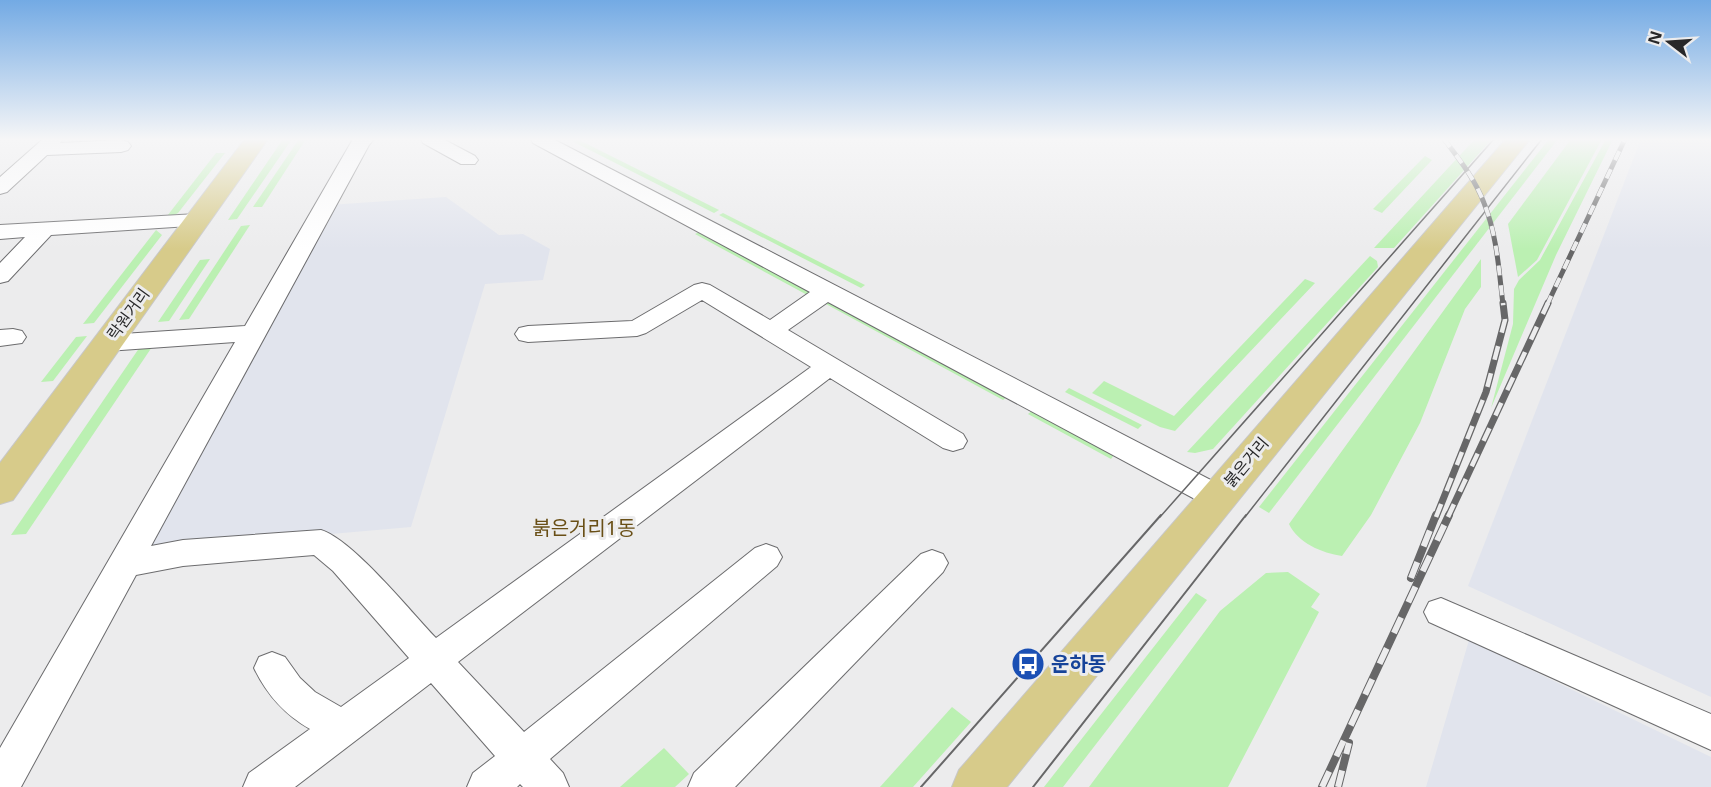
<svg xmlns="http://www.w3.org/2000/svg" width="1711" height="787" font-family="'Noto Sans','Noto Sans KR',sans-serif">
	<rect width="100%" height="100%" fill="#ececed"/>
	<g fill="#e1e4ed">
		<polygon points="1641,139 1711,139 1711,697 1468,586"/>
		<polygon points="446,197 499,235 523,234 550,249 543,280 485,284 411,527 138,551 329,205"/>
		<polygon points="1469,640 1711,757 1711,787 1426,787"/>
	</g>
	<g fill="#bbf0b2">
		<polygon points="283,139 292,139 237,219 228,220"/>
		<polygon points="299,139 306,139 262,207 253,207"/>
		<polygon points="568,139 577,139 719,210 714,213"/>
		<polygon points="1475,139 1492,139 1394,248 1374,248"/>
		<polygon points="1549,139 1558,139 1269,513 1259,507"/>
		<polygon points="1571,139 1602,139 1537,260 1518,277 1508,224"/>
		<polygon points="1606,139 1613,139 1556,255 1491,408 1513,324 1514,289 1519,280 1540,260"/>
		<polygon points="216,153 225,153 178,213 164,220"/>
		<polygon points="1425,156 1432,160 1382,213 1373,209"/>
		<polygon points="723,213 865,285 861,288 719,215"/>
		<polygon points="250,225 189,319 179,320 241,226"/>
		<polygon points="156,230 162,235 94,323 83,324"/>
		<polygon points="699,232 815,294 811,297 695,234"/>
		<polygon points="1370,256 1377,261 1378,267 1213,449 1195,453 1187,452"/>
		<polygon points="210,259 169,321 158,322 200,260"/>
		<path d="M 1481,259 L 1481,287 L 1465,309 L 1420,423 L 1371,515 L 1342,556 C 1322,553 1298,543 1289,524 Z"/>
		<polygon points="1305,279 1315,283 1175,431 1160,427 1092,393 1104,381 1174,416"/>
		<polygon points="828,301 1007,397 1003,400 824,303"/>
		<polygon points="87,336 53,381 41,382 76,337"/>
		<polygon points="142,344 154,344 26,534 11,535"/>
		<polygon points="1069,388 1142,425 1138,429 1065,392"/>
		<polygon points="1032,411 1114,455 1111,459 1028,414"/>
		<polygon points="1288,572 1320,594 1311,607 1319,612 1228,787 1089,787 1220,611 1266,573"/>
		<polygon points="1196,593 1207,600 1063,787 1044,787"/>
		<polygon points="952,707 971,722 913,787 880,787"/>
		<polygon points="664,748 689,774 675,787 620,787"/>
	</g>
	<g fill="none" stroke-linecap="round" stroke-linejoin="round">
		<defs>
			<g id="minor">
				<polygon points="43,139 63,139 60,143 121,140 128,142 131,146 128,150 121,152 47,155 7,192 0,194 0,177"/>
				<path d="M 353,139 L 374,139 L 369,145 L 151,546 L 183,540 L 321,530 C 353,540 410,611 436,638 L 811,367 L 702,300 L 646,333 L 637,336 L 528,342 L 519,340 L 515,334 L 519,328 L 528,326 L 632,321 L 694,285 L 702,283 L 710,285 L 770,320 L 810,292 L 533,143 L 531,139 L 553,139 L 1228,489 L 1232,497 L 1228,505 L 1217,508 L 1206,505 L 828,302 L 788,330 L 963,434 L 967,441 L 963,448 L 953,451 L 943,448 L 830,378 L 458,662 L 524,732 L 755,548 L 766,544 L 777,548 L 782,557 L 777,566 L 550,759 L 563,773 L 569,787 L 523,787 L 520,784 L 517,787 L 467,787 L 473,773 L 495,756 L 431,683 L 295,787 L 243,787 L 249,773 L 310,729 C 284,714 267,695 254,668 L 259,657 L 272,652 L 285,657 L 300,678 L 315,692 L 341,707 L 409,658 L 333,571 L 314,555 L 183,566 L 136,575 L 21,787 L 0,787 L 0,748 L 235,342 L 107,351 L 98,349 L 94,343 L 98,337 L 107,335 L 245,326 Z"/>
				<polygon points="421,139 443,139 475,156 478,160 475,164 461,164 423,143"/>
				<polygon points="197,214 205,215 208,220 205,225 51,235 8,281 0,283 0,263 25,237 0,239 0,225"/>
				<polygon points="13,329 22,331 26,337 22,343 0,346 0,330"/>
				<polygon points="932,550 943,554 948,563 943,572 735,787 688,787 694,773 921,554"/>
				<polygon points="1441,598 1711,714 1711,750 1429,622 1424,612 1429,602"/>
			</g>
			<g id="major">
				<polygon points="245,139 268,139 13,500 0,504 0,463"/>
				<polygon points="1506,139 1530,139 1007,787 952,787 959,770"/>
			</g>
		</defs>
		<use href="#minor" stroke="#6c6c6e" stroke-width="2"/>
		<use href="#major" stroke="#c7c7c7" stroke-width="2"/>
		<use href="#minor" fill="#fff" fill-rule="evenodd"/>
		<use href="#major" fill="#d7cb8a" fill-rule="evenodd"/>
		<g stroke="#676768" stroke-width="1.5">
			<polyline points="1160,517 1494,139"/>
			<polyline points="1245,517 1542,139"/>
		</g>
		<g stroke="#676768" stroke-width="2">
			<polyline points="921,787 1161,515"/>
			<polyline points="1033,787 1246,515"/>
		</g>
		<defs>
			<g id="rail-far2">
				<path d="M 1444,139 C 1459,159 1475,179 1484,203 C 1497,235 1499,271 1503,305"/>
				<polyline points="1547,305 1625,139"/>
			</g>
			<g id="rail-far1">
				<polyline points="1436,517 1486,392 1505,320 1503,303"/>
				<polyline points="1448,517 1548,303"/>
			</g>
			<g id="rail">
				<polyline points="1411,578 1436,515"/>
				<polyline points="1322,787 1449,515"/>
				<polyline points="1338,787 1349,743"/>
			</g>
		</defs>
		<use href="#rail-far2" stroke="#676768" stroke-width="5"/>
		<use href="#rail-far1" stroke="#676768" stroke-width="7"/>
		<use href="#rail" stroke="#676768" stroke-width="8"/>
		<use href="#rail-far2" stroke="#ececed" stroke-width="4" stroke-dasharray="10" stroke-linecap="butt"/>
		<use href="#rail-far1" stroke="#ececed" stroke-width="4.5" stroke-dasharray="14" stroke-linecap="butt"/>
		<use href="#rail" stroke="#ececed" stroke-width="6" stroke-dasharray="17" stroke-linecap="butt"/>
	</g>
	<linearGradient id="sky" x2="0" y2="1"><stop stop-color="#73aae4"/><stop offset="0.56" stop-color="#f6f6f7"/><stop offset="1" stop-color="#f6f6f7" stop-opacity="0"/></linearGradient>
	<rect width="1711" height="249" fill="url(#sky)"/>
	<defs>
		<symbol id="bus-disc" viewBox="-11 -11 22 22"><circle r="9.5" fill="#1a4fb4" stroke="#ececed"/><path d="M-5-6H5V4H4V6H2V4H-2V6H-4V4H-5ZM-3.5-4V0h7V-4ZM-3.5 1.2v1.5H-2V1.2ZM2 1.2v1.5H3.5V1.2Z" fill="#fff"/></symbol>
	</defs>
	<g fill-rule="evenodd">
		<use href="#bus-disc" x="1009" y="645" width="38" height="38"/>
	</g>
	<g text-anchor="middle" stroke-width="6" stroke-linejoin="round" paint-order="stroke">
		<g font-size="16" fill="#282829" stroke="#ececed">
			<text transform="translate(128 314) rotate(-54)" y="6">락원거리</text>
			<text transform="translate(1246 462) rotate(-50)" y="6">붉은거리</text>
		</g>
		<g font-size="20" fill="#694f16" stroke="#ececed">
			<text x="584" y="535">붉은거리1동</text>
		</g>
		<g font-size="20" font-weight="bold" fill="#164399" stroke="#ececed" text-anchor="start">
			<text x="1051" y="671">운하동</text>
		</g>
	</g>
	<g transform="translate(1669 42) rotate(287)" stroke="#ececed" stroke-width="4.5" paint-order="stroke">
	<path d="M0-4.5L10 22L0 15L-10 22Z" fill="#282829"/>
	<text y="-9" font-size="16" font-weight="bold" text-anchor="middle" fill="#282829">N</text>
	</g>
</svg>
